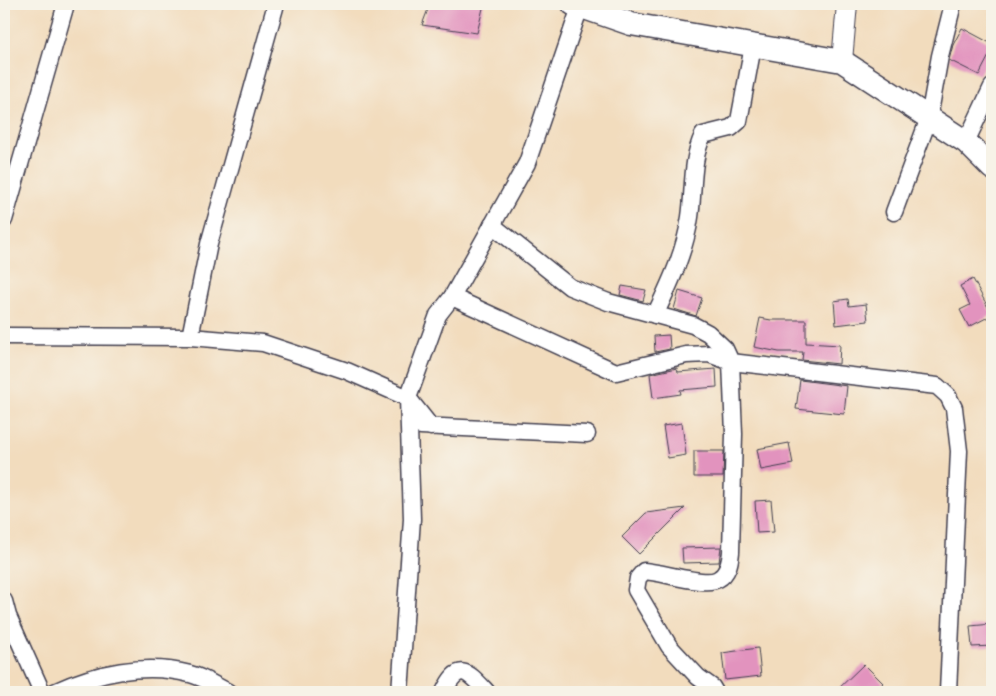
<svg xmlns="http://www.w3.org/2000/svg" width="996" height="696" font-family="'Indie Flower',sans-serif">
	<rect width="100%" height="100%" fill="#f7f3e8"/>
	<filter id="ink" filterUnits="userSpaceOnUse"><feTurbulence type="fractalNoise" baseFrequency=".02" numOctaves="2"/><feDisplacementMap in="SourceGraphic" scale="10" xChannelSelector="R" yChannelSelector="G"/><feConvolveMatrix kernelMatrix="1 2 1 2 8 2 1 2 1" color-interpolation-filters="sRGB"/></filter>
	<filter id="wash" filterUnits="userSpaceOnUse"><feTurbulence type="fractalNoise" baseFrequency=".0096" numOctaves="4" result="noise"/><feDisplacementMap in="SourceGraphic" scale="20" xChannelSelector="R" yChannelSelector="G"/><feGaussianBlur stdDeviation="1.12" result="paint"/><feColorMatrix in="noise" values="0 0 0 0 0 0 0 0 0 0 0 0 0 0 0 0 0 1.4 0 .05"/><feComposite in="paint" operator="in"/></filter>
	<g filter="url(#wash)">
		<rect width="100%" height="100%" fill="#f2dcbd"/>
		<g id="blocks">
			<g fill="#e293be">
				<polygon points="430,4 484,4 477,33 422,25"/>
				<polygon points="962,28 992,44 992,50 979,75 949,60 953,45"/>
				<polygon points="973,279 992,315 969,327 960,310 970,305 960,286"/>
				<polygon points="622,286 646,290 643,301 620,295"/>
				<polygon points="679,291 702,298 696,316 674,309"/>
				<polygon points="848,299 849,306 866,304 868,321 836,325 834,301"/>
				<polygon points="760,318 771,320 806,320 806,343 840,345 839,364 802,360 803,352 779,352 754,347"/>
				<polygon points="669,335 670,349 655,352 654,336"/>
				<polygon points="677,368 678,372 716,369 717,387 680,390 681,394 653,398 650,374"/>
				<polygon points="800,380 847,386 844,414 796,409"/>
				<polygon points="682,423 686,455 668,458 663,426"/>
				<polygon points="789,443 793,464 761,470 757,449"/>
				<polygon points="694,451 724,451 723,477 694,477"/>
				<polygon points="771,500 774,532 757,533 755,501"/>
				<polygon points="685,508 639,554 622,537 646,513"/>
				<polygon points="721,547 719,562 683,563 682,548"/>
				<polygon points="992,624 992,646 972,647 970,626"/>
				<polygon points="758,648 761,676 725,680 722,653"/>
				<polygon points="864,664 883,683 874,692 835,692"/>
			</g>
		</g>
	</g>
	<g filter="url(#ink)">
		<use href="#blocks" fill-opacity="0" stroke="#413e4e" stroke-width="1"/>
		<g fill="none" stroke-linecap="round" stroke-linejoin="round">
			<defs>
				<g id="minor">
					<polyline points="966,142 992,87"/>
					<polyline points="894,212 929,118 940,56 953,4"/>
					<polyline points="4,220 66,4"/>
					<polyline points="492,225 570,287 608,302 693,325 708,333 725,349 731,362 937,386 948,396 954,408 959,451 948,692"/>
					<path d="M 452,297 L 616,372 L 686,355 L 709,354 L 731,362 L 734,434 L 731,552 C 730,562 728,574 718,579 C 705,587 663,572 644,571 L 638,578 L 636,590 L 669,646 L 698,677 L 712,687 L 715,692"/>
					<path d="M 655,315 C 670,283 685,252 690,217 C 694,190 691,160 703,135 L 731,128 L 739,121 L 753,46"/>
					<polyline points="4,336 190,337 263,343 347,371 408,398 431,427"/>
					<polyline points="190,337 209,244 276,4"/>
					<polyline points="421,426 587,434"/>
					<polyline points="4,601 8,616 42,692"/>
					<path d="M 54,692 C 95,673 145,662 190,674 C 203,677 216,686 228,692"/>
					<polyline points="400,692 412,519 408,398 438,315 452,297 527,163 580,7"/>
					<path d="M 444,692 C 459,660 468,672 487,692"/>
				</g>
				<polyline id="tertiary" points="842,61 847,4"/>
				<polyline id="secondary" points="573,4 631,24 842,61 966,142 992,168"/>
			</defs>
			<use href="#minor" stroke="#413e4e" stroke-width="19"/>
			<use href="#tertiary" stroke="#413e4e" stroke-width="22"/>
			<use href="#secondary" stroke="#413e4e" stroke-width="25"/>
			<use href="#minor" stroke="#fff" stroke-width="16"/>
			<use href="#tertiary" stroke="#fff" stroke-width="20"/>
			<use href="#secondary" stroke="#fff" stroke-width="22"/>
		</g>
	</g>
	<rect width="996" height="696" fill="none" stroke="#f7f3e8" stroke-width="20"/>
</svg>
